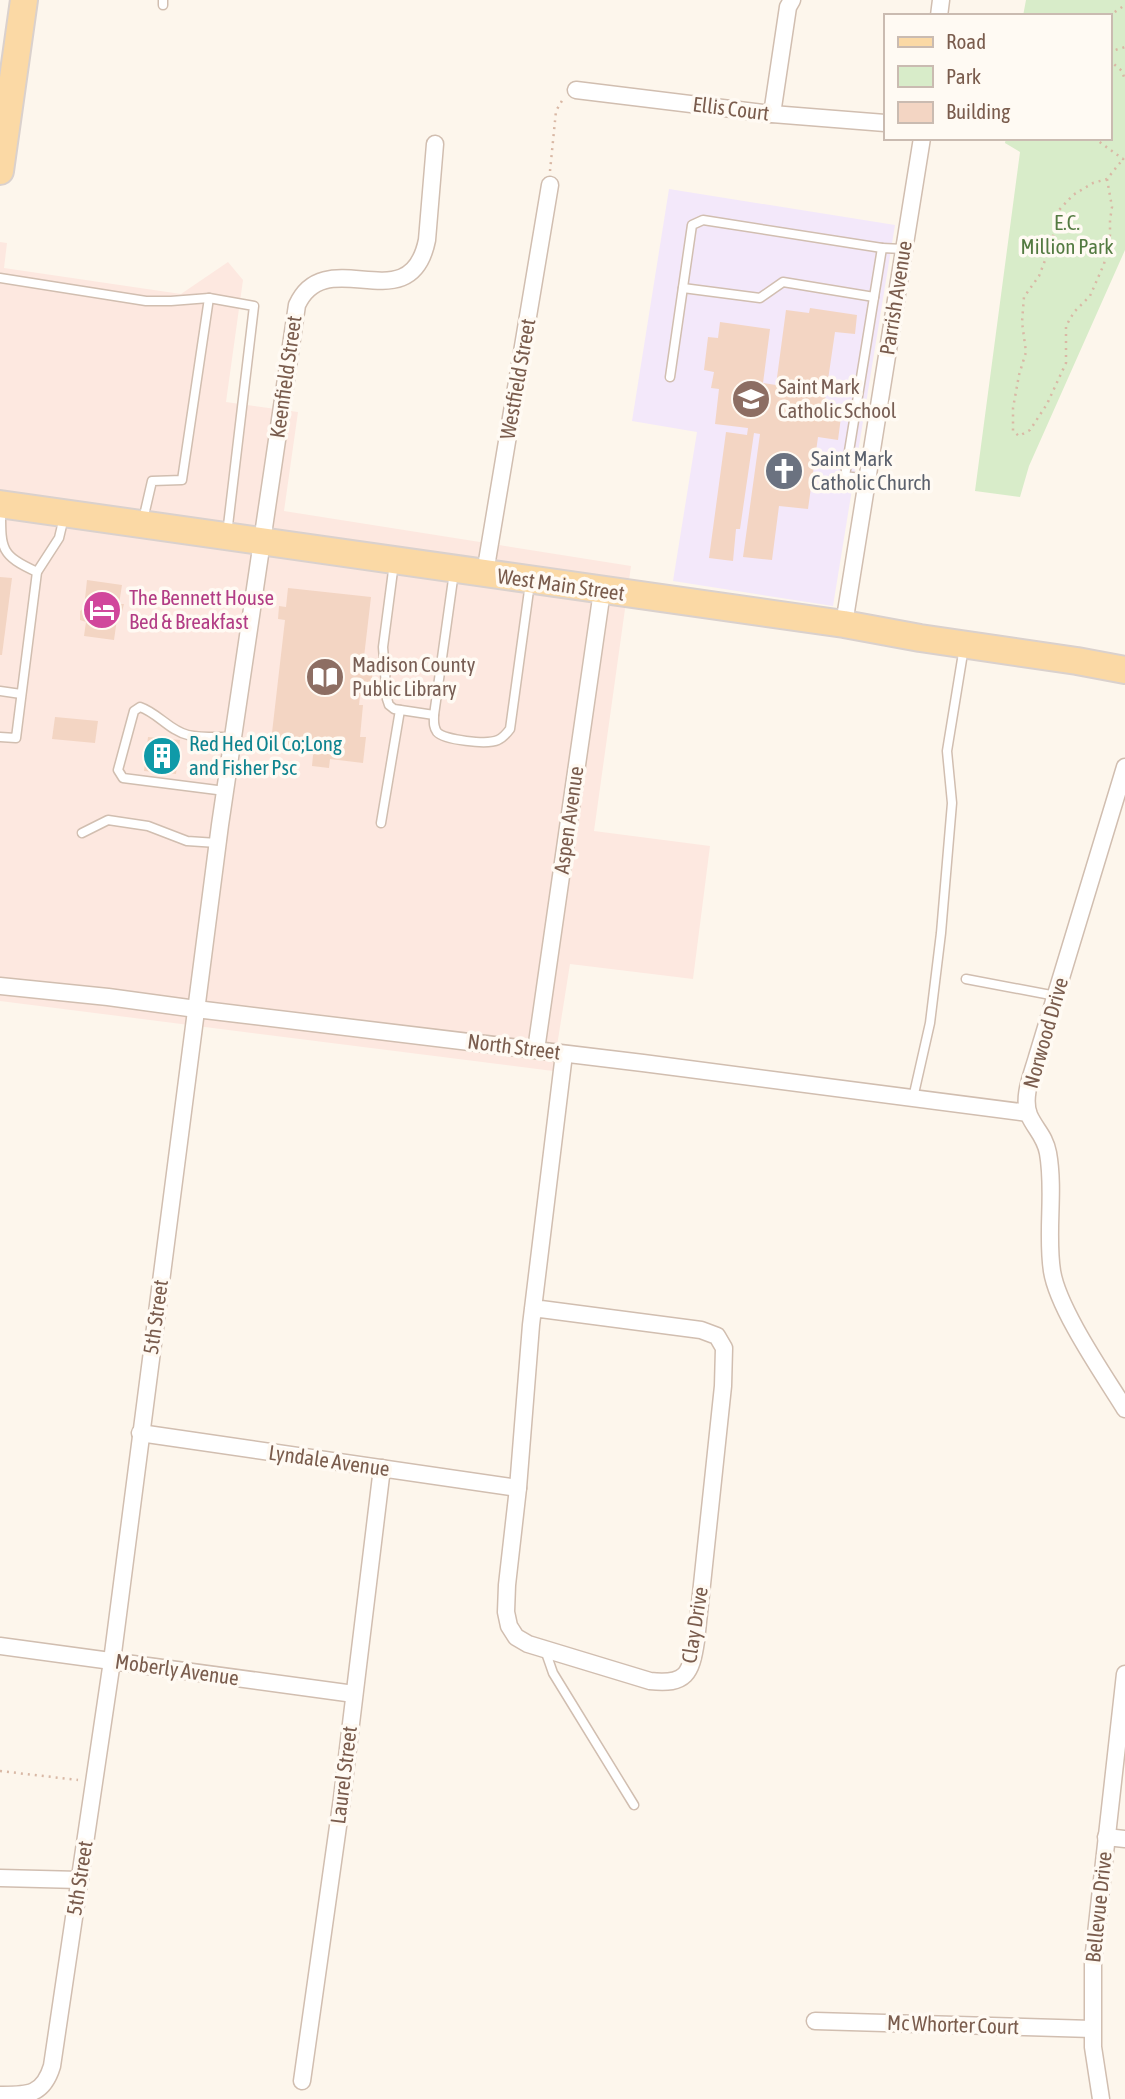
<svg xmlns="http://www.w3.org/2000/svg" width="1125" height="2099" font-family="'Asap Condensed',sans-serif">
	<rect width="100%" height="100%" fill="#fdf6ec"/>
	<polygon fill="#fde8e0" points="0,242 7,243 4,268 181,294 228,262 243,280 226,402 298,412 284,511 631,566 594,831 710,846 693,979 570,964 553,1071 0,1001"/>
	<polygon fill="#f3e8fa" points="669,189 895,225 833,606 673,581 697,432 632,421"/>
	<polygon fill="#d8ecc9" points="1026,0 1125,0 1125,250 1029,466 1020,497 975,491 1020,152 1005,143 1006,138 1109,138 1109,16 1023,16"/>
	<g fill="#f3d5c3">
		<polygon points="810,308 857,315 855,334 835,332 823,414 841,417 838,440 818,437 808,509 779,506 772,560 743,557 760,434 754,433 740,529 736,529 733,561 709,558 726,432 747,435 748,428 715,424 719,389 711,388 714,372 704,370 708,337 718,338 720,322 770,329 763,383 776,385 786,310 809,313"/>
		<polygon points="0,577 12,578 2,655 0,655"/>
		<polygon points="87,580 122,585 119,604 124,604 120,619 117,619 114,640 84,636 86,622 80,620 80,611 84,608"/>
		<polygon points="288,588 371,597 364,657 374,658 370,697 360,696 359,705 363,705 360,737 366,737 363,763 330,759 329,768 312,766 313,755 270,750 285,620 278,619 279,606 286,607"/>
		<polygon points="55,717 98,721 95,743 52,739"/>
		<polygon points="148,737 180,740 176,774 144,771"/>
	</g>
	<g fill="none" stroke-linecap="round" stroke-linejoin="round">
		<defs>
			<g id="lane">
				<polyline points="163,5 163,0"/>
				<polyline points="0,278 146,301 171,301 209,298"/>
				<polyline points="683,288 760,298 783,282 874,297"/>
				<polyline points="670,377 692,225 703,220 882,248"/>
				<polyline points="867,479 845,476 882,248 903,249"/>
				<path d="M 1,509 C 1,549 0,555 37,572"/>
				<polyline points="143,520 152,481 182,480 209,298 254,306 227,534"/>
				<polyline points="394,563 383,647 387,699 389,705 394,709 434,715"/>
				<path d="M 454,572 L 434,715 C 434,722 433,726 437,732 C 444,740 487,745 498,740 C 503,738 507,733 510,729 L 530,583"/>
				<polyline points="0,691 21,694"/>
				<polyline points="0,737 16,738 37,572 59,538 64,517"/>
				<path d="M 225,791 L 123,778 L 118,770 L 134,711 L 140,707 C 158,713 170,731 188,735 C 202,738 219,737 233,737"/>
				<polyline points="381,823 400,710"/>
				<polyline points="82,833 108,820 148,826 187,841 217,843"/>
				<polyline points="966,979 1056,996"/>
				<polyline points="913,1098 930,1023 941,933 952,803 947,751 964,647"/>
				<polyline points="545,1650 553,1673 634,1805"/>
			</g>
			<g id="street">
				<polyline points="939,16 941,0"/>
				<polyline points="576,90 772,114 885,123"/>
				<polyline points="772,114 788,7 792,0"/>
				<polyline points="485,573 550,185"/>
				<polyline points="844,624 922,138"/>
				<path d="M 1125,767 L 1037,1057 C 1032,1075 1022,1097 1029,1115 C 1035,1129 1045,1136 1048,1153 C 1055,1192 1046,1232 1052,1271 C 1058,1309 1104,1375 1125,1409"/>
				<polyline points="0,986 108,997 196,1009 643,1063 1028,1113"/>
				<polyline points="536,1050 602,591"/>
				<path d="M 533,1308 L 701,1330 L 717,1336 L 724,1348 L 723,1386 L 696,1641 C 691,1674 686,1685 650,1681 L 528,1644 L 516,1637 L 509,1626 L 506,1612 L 507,1585 L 518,1488 L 531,1325 L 564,1054"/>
				<polyline points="140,1433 518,1488"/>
				<polyline points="0,1646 354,1694"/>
				<polyline points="1106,1837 1125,1839"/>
				<polyline points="0,1878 80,1880"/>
				<polyline points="815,2021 1092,2029"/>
				<polyline points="302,2081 342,1798 382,1468"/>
				<path d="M 0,2095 C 27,2095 43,2096 52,2066 L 112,1661 L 220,825 L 297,305 C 326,241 410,324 427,240 L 435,144"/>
				<polyline points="1101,2099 1093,2047 1093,1961 1125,1674"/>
			</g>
			<g id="primary">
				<polyline points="0,171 24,0"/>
				<polyline points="0,504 844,624 920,638 1077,661 1125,670"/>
			</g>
		</defs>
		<use href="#lane" stroke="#d1beb0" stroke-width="11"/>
		<use href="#street" stroke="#d1beb0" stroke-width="19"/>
		<use href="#primary" stroke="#dad1cd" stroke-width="30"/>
		<g stroke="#d9b8a5" stroke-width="2.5" stroke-dasharray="2 5" stroke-linecap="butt">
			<polyline points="1109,16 1125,5"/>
			<polyline points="1109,52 1125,47"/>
			<polyline points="1109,60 1122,71 1125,80"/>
			<polyline points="1094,138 1123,159 1125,157"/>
			<polyline points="550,171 556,111 563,99"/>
			<polyline points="1107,179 1112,207 1110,220 1110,235 1104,264 1090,296 1074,312 1066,326 1066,363 1047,404 1030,430 1019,436 1013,431 1013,408 1019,375 1026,352 1022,322 1024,297 1039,276 1051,245 1059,210 1073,195 1093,183 1107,179 1123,159"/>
			<polyline points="0,1771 78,1780"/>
		</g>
		<use href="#lane" stroke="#fff" stroke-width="8"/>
		<use href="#street" stroke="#fff" stroke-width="16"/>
		<use href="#primary" stroke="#fbd9a5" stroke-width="26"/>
	</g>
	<defs>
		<symbol id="school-disc" viewBox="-11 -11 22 22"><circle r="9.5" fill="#8d6e63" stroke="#fffaf3"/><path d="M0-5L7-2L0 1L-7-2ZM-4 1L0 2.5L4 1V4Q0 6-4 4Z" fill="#fff"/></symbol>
		<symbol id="church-disc" viewBox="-11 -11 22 22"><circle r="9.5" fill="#6b7280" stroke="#fffaf3"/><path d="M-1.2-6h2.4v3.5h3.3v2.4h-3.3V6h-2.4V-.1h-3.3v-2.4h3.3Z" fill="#fff"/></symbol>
		<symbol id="hotel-disc" viewBox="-11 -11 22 22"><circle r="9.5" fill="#d1479c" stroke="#fffaf3"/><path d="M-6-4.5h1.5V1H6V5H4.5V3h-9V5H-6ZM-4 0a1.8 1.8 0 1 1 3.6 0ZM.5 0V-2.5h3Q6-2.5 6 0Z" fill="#fff"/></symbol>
		<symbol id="library-disc" viewBox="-11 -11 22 22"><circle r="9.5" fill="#8d6e63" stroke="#fffaf3"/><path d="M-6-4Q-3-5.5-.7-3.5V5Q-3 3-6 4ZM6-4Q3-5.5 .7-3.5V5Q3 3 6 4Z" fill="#fff"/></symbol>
		<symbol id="building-disc" viewBox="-11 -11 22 22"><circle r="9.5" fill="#0f9aa8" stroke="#fffaf3"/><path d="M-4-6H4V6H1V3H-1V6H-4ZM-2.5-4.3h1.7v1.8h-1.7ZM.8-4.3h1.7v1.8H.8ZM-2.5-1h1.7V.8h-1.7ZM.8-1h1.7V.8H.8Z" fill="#fff"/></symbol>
	</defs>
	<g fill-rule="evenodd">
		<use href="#school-disc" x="729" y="377" width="44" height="44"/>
		<use href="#church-disc" x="762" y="449" width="44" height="44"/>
		<use href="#hotel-disc" x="80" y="588" width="44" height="44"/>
		<use href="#library-disc" x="303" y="655" width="44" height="44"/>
		<use href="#building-disc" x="140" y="734" width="44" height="44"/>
	</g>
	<g text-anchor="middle" stroke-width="7" stroke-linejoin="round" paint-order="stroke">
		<g font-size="21" fill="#7a5c4d" stroke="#fffaf3">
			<text transform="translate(731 109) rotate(7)" y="7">Ellis Court</text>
			<text transform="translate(896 298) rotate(-81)" y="7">Parrish Avenue</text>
			<text transform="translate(286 377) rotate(-82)" y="7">Keenfield Street</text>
			<text transform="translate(518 379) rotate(-80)" y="7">Westfield Street</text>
			<text transform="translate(561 585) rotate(8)" y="7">West Main Street</text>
			<text transform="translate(569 820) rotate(-82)" y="7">Aspen Avenue</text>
			<text transform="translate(1046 1033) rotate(-74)" y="7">Norwood Drive</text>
			<text transform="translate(514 1047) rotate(7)" y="7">North Street</text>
			<text transform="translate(156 1317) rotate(-82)" y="7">5th Street</text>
			<text transform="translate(329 1461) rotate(8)" y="7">Lyndale Avenue</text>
			<text transform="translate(695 1625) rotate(-81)" y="7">Clay Drive</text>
			<text transform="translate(177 1670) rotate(8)" y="7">Moberly Avenue</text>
			<text transform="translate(344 1775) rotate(-83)" y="7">Laurel Street</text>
			<text transform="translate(80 1878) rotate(-81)" y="7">5th Street</text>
			<text transform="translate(1099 1907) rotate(-84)" y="7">Bellevue Drive</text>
			<text transform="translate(953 2025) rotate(2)" y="7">Mc Whorter Court</text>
		</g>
		<g font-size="21" fill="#537a41" stroke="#fffaf3">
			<text x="1067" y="230">E.C.<tspan x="1067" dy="24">Million Park</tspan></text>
		</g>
		<g font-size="21" fill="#785e54" stroke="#fffaf3" text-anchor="start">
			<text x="778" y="394">Saint Mark<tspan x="778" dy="24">Catholic School</tspan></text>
			<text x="352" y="672">Madison County<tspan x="352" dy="24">Public Library</tspan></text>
		</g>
		<g font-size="21" fill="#5b616d" stroke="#fffaf3" text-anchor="start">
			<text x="811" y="466">Saint Mark<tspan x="811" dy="24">Catholic Church</tspan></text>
		</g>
		<g font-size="21" fill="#b23c85" stroke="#fffaf3" text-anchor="start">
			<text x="129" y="605">The Bennett House<tspan x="129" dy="24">Bed &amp; Breakfast</tspan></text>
		</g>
		<g font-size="21" fill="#0d838f" stroke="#fffaf3" text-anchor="start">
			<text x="189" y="751">Red Hed Oil Co;Long<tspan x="189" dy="24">and Fisher Psc</tspan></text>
		</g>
	</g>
	<rect x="884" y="14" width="228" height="126" fill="#fffaf3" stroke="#cabbb1" stroke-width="2"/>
	<rect x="898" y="37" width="35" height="10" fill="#fbd9a5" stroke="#cabbb1" stroke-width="2"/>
	<text x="946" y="49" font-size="21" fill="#7a5c4d">Road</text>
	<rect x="898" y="66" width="35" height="21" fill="#d8ecc9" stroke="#cabbb1" stroke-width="2"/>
	<text x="946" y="84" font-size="21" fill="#7a5c4d">Park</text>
	<rect x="898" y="102" width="35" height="21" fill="#f3d5c3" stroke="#cabbb1" stroke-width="2"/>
	<text x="946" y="119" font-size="21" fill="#7a5c4d">Building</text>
</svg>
